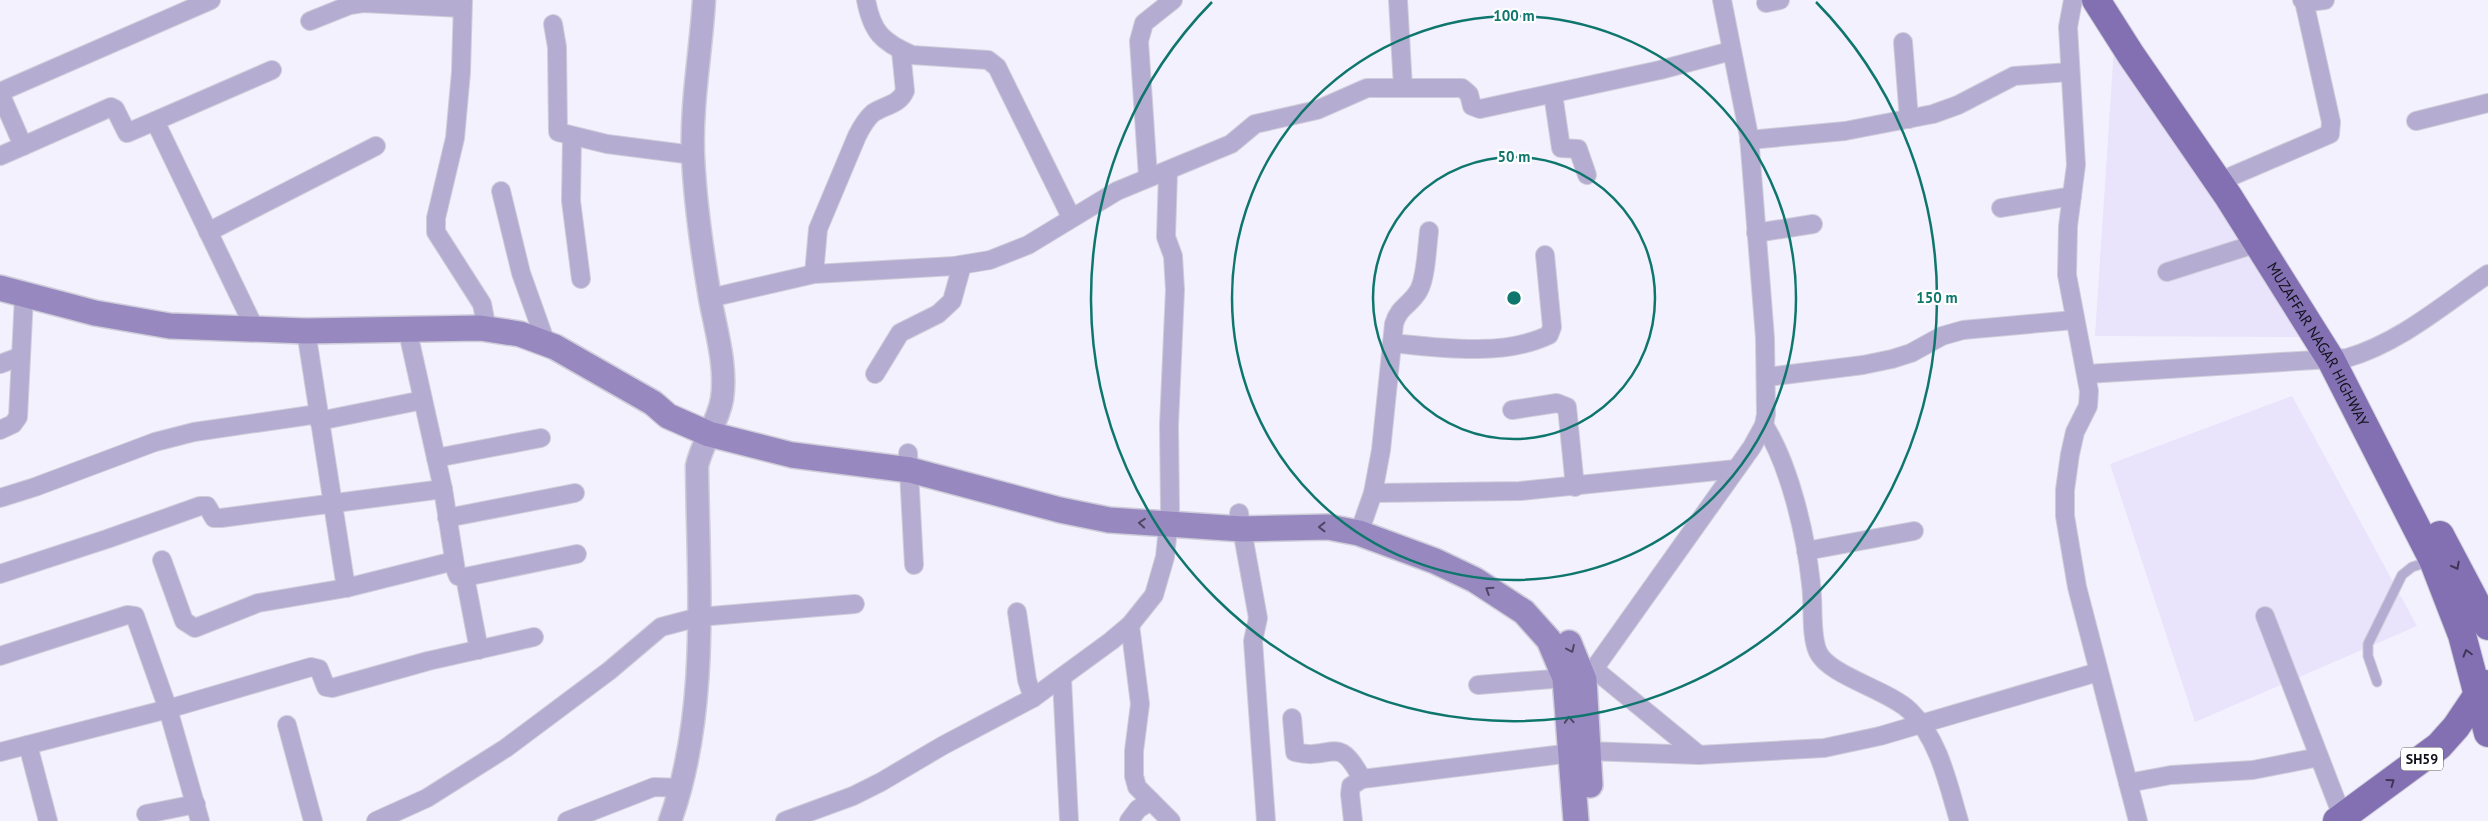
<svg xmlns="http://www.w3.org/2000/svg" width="2488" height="821" font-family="'PT Sans',sans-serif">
	<rect width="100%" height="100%" fill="#f3f1fe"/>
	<g fill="#e9e3fb">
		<polygon points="2115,33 2310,337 2095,336"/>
		<polygon points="2292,396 2417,626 2195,722 2110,464"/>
	</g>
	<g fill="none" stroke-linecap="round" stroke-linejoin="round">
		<defs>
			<polyline id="service" points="2377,682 2368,656 2368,644 2402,575 2412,567 2431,561"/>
			<g id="minor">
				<polyline points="463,0 461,72 455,138 436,218 436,232 482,304 487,329"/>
				<path d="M 866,0 C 872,32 882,42 912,55 L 988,60 L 997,67 L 1071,217"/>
				<polyline points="1398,0 1403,88"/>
				<polyline points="2073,0 2068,27 2076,165 2068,226 2067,275 2089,391 2088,406 2075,432 2070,454 2065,490 2065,516 2077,587 2138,821"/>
				<polyline points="2302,0 2309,2 2325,0"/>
				<polyline points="1766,3 1780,0"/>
				<polyline points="310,21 350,5 363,3 462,8"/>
				<polyline points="553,24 557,47 558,132 607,144 693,155"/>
				<polyline points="1903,42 1909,119"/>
				<polyline points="0,92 211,0"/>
				<polyline points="0,93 23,146 0,156"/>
				<polyline points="1553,94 1561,148 1578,149 1587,175"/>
				<polyline points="155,121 272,70"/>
				<polyline points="2416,121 2488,103"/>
				<polyline points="572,137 571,201 581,279"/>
				<polyline points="1749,140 1845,131 1933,114 1958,105 2014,76 2069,72"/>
				<polyline points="23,146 111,107 115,109 127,133 155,121 255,329"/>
				<polyline points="2232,176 2330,134 2331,122 2304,1"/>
				<polyline points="1148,177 1139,41 1144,23 1173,0"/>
				<polyline points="501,191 521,273 546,343"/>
				<polyline points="2001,208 2072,196"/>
				<polyline points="208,232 376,146"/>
				<polyline points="1756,233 1813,224"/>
				<polyline points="2167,272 2258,243"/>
				<path d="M 814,274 L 818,229 L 857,136 C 861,128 866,119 873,113 C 885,105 899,105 905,91 L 901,51"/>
				<polyline points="710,298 814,274 954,266 990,260 1028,245 1117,191 1231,144 1255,124 1317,110 1367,88 1462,88 1469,94 1472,106 1480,109 1660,70 1731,51"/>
				<polyline points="407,328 443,489 456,571 458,576 465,577 479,650"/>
				<polyline points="306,331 346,588"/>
				<path d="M 1392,343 C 1441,348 1503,357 1549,335 L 1552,327 L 1545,255"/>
				<polyline points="0,364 19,357"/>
				<polyline points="875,374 900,333 938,314 952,301 962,265"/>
				<path d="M 2087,374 L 2347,358 C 2399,343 2443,305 2488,274"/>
				<polyline points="1767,377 1863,365 1892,359 1911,353 1942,336 1963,330 2074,320"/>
				<polyline points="1512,410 1557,403 1567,407 1575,487"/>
				<polyline points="319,421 423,400"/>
				<path d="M 1764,425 C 1790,466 1806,536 1811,584 C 1814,604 1810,635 1818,652 C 1829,676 1889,690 1910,711 C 1939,739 1948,784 1959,821"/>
				<polyline points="0,430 13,424 18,417 24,296"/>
				<polyline points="908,453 914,565"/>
				<polyline points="436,458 541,438"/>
				<path d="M 1373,493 L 1381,450 L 1394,324 C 1399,306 1411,305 1419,290 C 1426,277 1427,247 1429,231"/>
				<polyline points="0,498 35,487 155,442 194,432 318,414"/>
				<polyline points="1239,513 1258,618 1253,641 1266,821"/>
				<polyline points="447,518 575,493"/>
				<polyline points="1359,533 1373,493 1520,491 1736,469"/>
				<polyline points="1806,551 1914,531"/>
				<polyline points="162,560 184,621 195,628 258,603 346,588 454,561"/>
				<polyline points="0,574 107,539 200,506 207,506 214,518 221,518 443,489"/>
				<polyline points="465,577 577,554"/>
				<polyline points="1017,612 1027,680 1033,698"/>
				<polyline points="2265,616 2344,821"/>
				<polyline points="1130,625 1140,704 1134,751 1134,776 1137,787 1171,821"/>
				<polyline points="0,656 127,615 135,616 168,709 200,821"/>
				<polyline points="1594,669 1699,755"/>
				<polyline points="1062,679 1069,821"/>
				<polyline points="1478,685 1565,678"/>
				<polyline points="1577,685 1594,669 1752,447 1764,425 1766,414 1765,338 1749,136 1722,0"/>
				<path d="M 1292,718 L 1295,752 C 1332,762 1337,731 1362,779"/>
				<polyline points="287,725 313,821"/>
				<polyline points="28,745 48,821"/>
				<polyline points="0,752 168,709 311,667 319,669 326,687 332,688 428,661 534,637"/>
				<polyline points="2128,783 2171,775 2253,770 2319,757"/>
				<polyline points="146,814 196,804"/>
				<polyline points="376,821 427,798 506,748 609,671 661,627 699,617 855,604"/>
				<polyline points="567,821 654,787 682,788"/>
				<polyline points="785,821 853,796 881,782 942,746 1033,698 1111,641 1130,625 1154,595 1165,557 1170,509 1169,425 1175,290 1173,256 1166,237 1168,172"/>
				<polyline points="1129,821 1138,809 1151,801"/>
				<polyline points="1353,821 1350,794 1351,786 1362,779 1588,751 1699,755 1824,748 1880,736 2098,672"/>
			</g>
			<path id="tertiary" d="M 670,821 C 710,711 698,581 697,466 C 702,442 718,423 722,399 C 727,366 716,331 710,298 C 702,251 695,202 693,155 C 691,103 701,52 704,0"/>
			<g id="secondary">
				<polyline points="0,288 95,313 170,326 306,331 480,328 520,334 555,347 653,403 668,416 709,434 792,455 910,470 1060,510 1109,520 1242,529 1328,527 1359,533 1435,561 1475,580 1524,612 1549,640 1565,678 1576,821"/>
				<polyline points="1569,643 1584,680 1590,785"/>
			</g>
			<g id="primary">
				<path id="s1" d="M 2096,0 L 2131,55 L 2228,196 L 2331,360 L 2433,560 L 2462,635 L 2488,733"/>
				<polyline points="2440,535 2488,626"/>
				<polyline points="2337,821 2439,746 2456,727 2485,684"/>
			</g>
		</defs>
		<use href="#service" stroke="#cfcdda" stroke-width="11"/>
		<use href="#minor" stroke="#cfcdda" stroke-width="20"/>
		<use href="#tertiary" stroke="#cfcdda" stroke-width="25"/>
		<use href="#secondary" stroke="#cfcdda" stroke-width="28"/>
		<use href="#primary" stroke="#cfcdda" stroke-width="30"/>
		<use href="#service" stroke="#b5acd1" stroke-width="9"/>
		<use href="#minor" stroke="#b5acd1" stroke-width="18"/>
		<use href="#tertiary" stroke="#b5acd1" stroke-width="22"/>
		<use href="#secondary" stroke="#9789bf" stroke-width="25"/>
		<use href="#primary" stroke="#8270b2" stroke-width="28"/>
	</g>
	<defs><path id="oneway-chevron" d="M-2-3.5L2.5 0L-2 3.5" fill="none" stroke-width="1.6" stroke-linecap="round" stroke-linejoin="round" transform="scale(1.25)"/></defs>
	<g stroke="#4e4664">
		<use href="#oneway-chevron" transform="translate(1142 523) rotate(-175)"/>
		<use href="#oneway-chevron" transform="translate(1322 527) rotate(180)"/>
		<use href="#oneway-chevron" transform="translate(1489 590) rotate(-147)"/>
		<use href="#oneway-chevron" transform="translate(1571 649) rotate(65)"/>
		<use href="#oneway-chevron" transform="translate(1569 720) rotate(-94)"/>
	</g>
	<g stroke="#3f3657">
		<use href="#oneway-chevron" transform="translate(2456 566) rotate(62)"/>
		<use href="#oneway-chevron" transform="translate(2467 653) rotate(-106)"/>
		<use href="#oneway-chevron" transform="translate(2391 782) rotate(-36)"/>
	</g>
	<g fill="none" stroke="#0f766e" stroke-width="2.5">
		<circle cx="1514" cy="298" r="141"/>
		<circle cx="1514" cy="298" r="282"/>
		<path d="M1816 2A423 423 0 1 1 1212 2"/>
	</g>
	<g text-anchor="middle" stroke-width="4.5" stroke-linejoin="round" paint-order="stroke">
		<rect fill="#fff" stroke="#59585f" stroke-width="1" x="2401" y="747.5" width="42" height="23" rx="4"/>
		<g font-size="14" font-weight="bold" fill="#12101a">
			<text x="2422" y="764">SH59</text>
		</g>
		<g font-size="15" fill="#12101a" stroke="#fff">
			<text dy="5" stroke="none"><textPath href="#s1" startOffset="410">MUZAFFAR NAGAR HIGHWAY</textPath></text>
		</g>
	</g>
	<circle cx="1514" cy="298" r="8" fill="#0f766e" stroke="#fff" stroke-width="2.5"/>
	<g font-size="15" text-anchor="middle" font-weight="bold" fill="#0f766e" stroke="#fff" stroke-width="4.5" stroke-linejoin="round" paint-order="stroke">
		<text x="1514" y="21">100 m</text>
		<text x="1514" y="162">50 m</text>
		<text x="1937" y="303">150 m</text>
	</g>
</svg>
